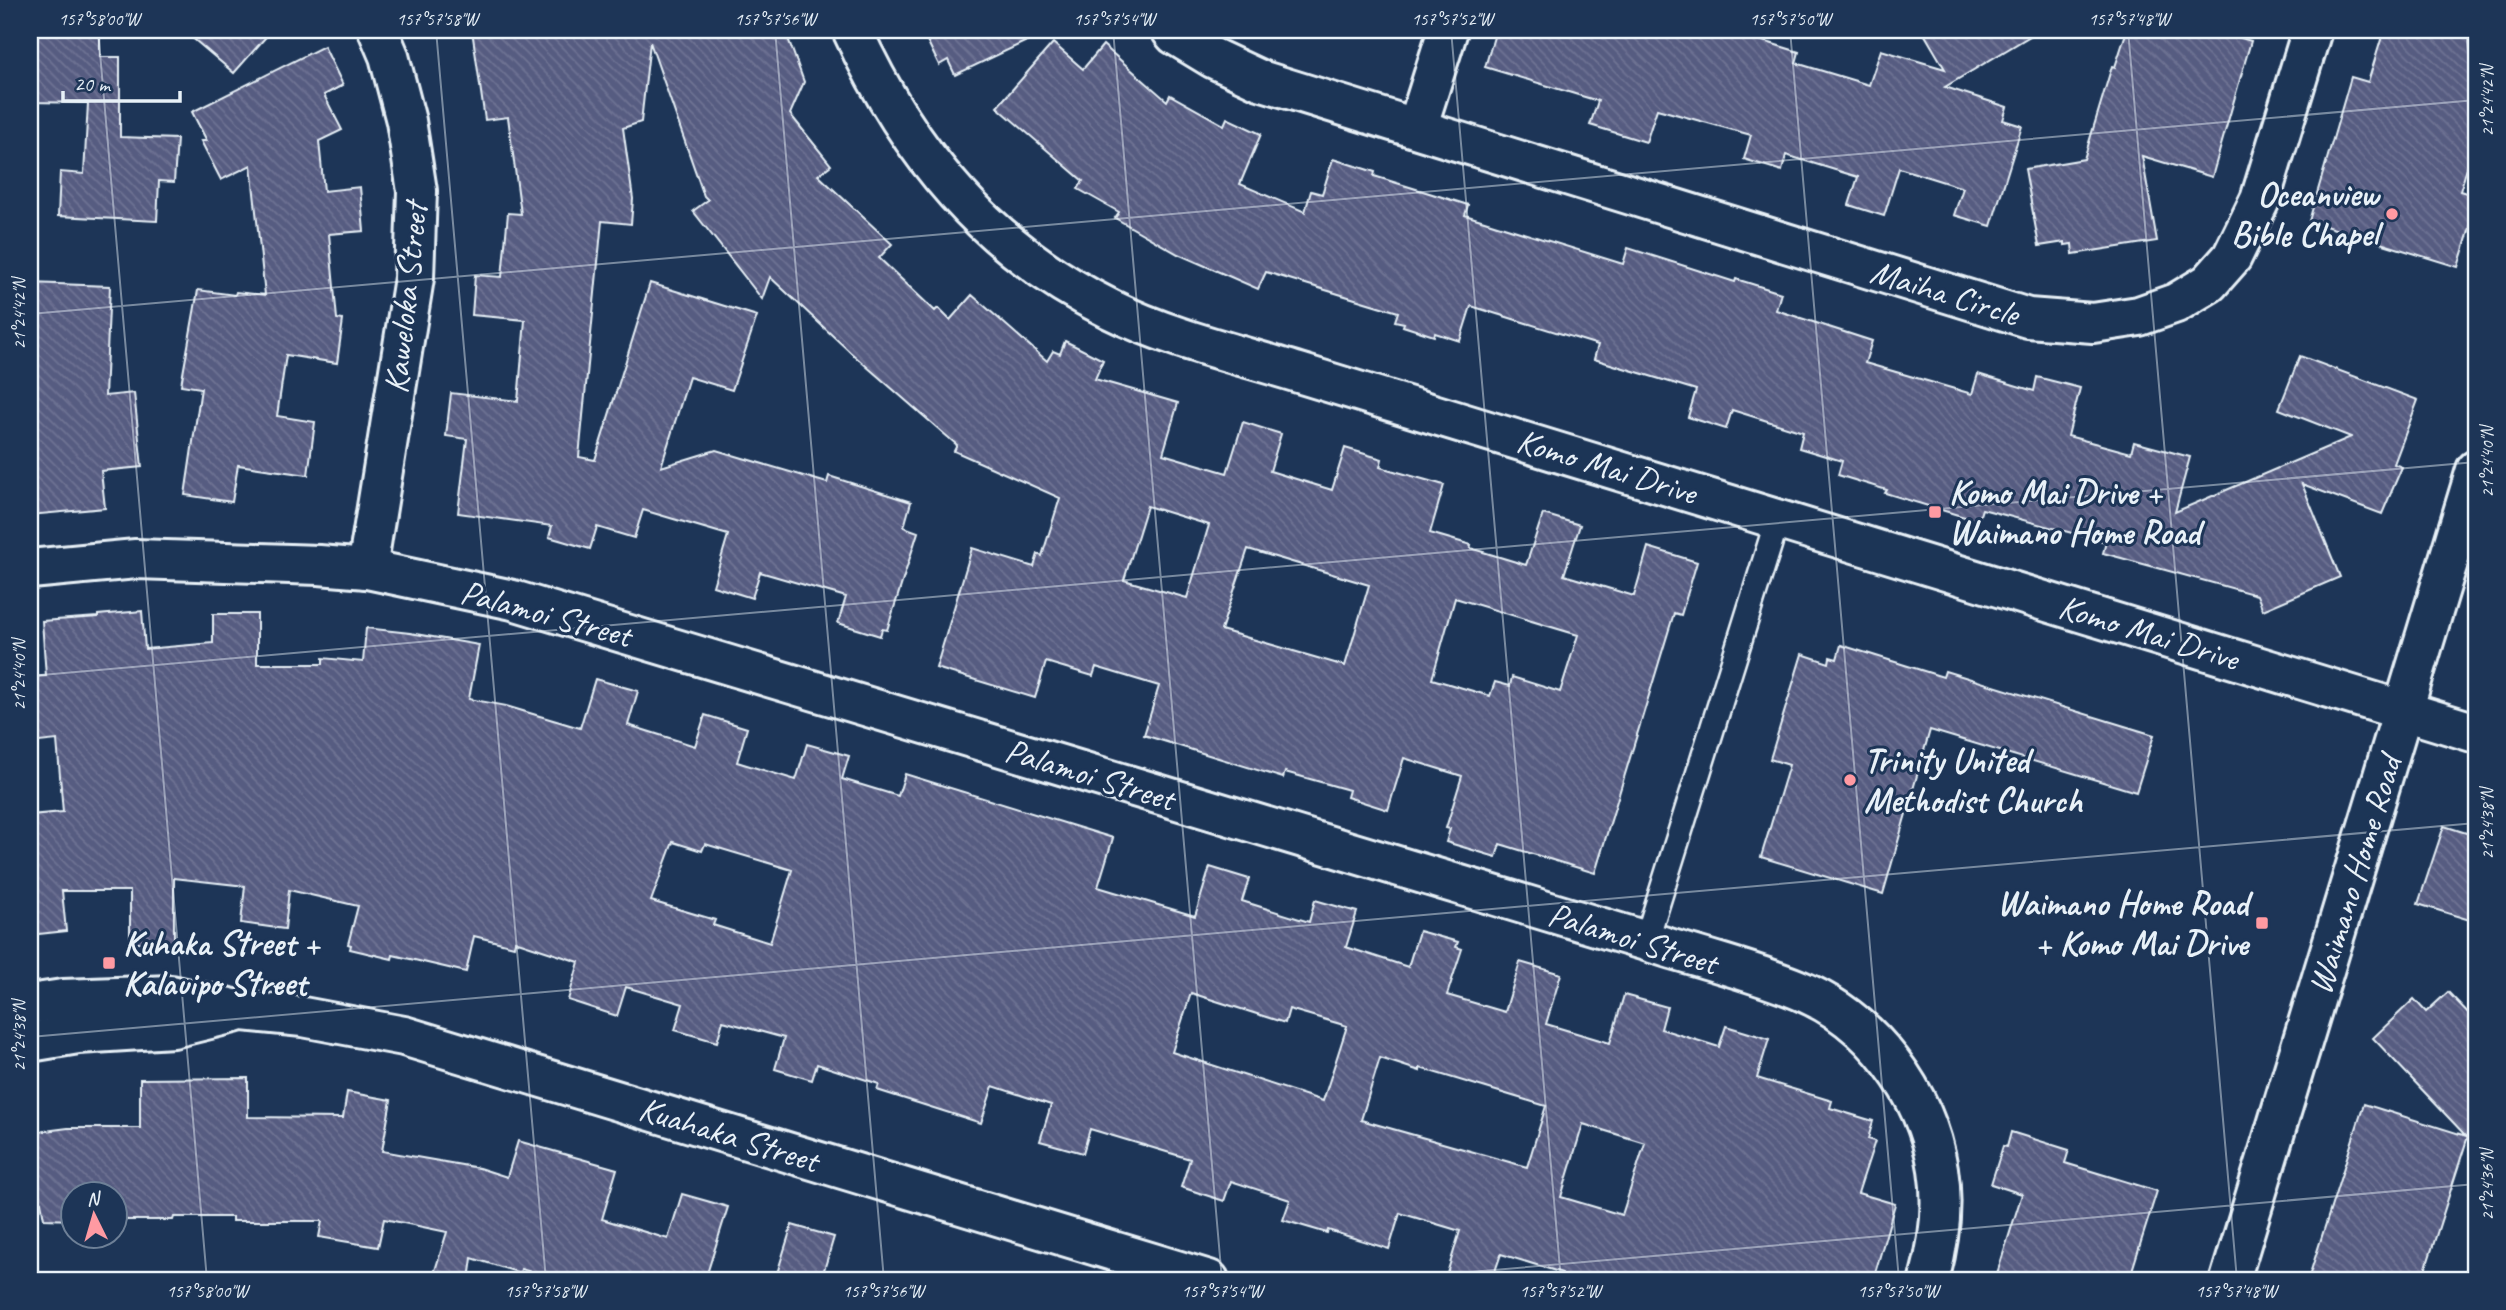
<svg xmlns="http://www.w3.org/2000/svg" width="2506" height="1310" font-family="Caveat,sans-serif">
	<defs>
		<pattern id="building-back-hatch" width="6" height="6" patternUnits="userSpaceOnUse" patternTransform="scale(1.75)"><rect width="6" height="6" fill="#575c81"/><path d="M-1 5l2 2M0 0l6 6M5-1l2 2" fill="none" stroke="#6f7494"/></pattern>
	</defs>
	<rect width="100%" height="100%" fill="#1d3557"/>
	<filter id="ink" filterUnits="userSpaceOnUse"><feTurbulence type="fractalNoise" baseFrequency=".0143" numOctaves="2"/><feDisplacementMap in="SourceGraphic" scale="14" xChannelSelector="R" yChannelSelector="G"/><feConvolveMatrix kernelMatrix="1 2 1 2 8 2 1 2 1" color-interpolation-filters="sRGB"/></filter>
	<g filter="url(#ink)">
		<g fill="url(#building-back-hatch)" stroke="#e8f1f8" stroke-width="2" fill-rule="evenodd">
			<polygon points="30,30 100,30 100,57 120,57 120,137 177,139 174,182 159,181 157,221 58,216 60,172 84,174 88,103 30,102"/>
			<polygon points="183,30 272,30 234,73"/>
			<path d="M 472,30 L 785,30 L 804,82 L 790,114 L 831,165 L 818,175 L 892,244 L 879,258 L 935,311 L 938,308 L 950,320 L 972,295 L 1047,361 L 1053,351 L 1060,354 L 1065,341 L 1103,360 L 1095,379 L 1178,403 L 1163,454 L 1227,473 L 1243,422 L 1281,434 L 1270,471 L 1332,490 L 1345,448 L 1382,459 L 1380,467 L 1444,485 L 1430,533 L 1471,545 L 1470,548 L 1526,565 L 1543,514 L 1580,525 L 1564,575 L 1634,596 L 1648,547 L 1697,562 L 1681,615 L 1674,613 L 1595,873 L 1500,844 L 1496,857 L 1446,842 L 1450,829 L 1446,828 L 1462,776 L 1404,758 L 1388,810 L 1347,797 L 1349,790 L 1285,772 L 1283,778 L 1144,735 L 1159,686 L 1096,667 L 1093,676 L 1046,662 L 1035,698 L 936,668 L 972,548 L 1034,567 L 1038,554 L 1042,556 L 1060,498 L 954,451 L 957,445 L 850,352 L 770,277 L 762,299 L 693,211 L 708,200 L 704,196 L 650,42 L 641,122 L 623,128 L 633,199 L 631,224 L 602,221 L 579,457 L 595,460 L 650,283 L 757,316 L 732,390 L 689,377 L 661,467 L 716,450 L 827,483 L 829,476 L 911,502 L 904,527 L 918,532 L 887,630 L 882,629 L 880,636 L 838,623 L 846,597 L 760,572 L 752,598 L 713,586 L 728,535 L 643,510 L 634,538 L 597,527 L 590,549 L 549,537 L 552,526 L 458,513 L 467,439 L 446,436 L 451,393 L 518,401 L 525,320 L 472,315 L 475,275 L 502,277 L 508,213 L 521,214 L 508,117 L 485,120 ZM 1147,506 L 1209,525 L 1187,598 L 1124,580 ZM 1248,549 L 1369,585 L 1345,666 L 1221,630 ZM 1455,598 L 1578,635 L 1560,692 L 1512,677 L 1510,686 L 1495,682 L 1490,696 L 1432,679 Z"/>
			<polygon points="922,30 1050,30 955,75 948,60 939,65"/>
			<polygon points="1496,30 1727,30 1799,52 1796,63 1869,85 1881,50 1945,69 1922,30 2040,30 1945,87 2007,107 2003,120 2022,126 1991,226 1954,215 1963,188 1899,168 1884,216 1849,205 1858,177 1786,155 1782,171 1744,159 1751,135 1657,109 1646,142 1590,125 1598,101 1485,67"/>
			<polygon points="2127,30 2215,30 2251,41 2212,177 2142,156 2157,241 2073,254 2072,244 2065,245 2065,242 2039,246 2025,169 2084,159 2112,66 2115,67"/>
			<polygon points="2384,30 2476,30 2476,139 2460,191 2476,196 2476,208 2458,267 2309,221 2351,77 2368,82"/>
			<polygon points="1053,43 1083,69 1103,45 1167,101 1170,95 1224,125 1227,118 1261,134 1240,184 1305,212 1311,191 1322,194 1333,159 1375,172 1374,176 1468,205 1465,215 1623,264 1628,248 1735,282 1736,279 1781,293 1776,310 1872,341 1865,363 1972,394 1978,374 2034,391 2037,377 2080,388 2068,436 2131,453 2134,442 2190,457 2175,512 2351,437 2279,409 2300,356 2418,400 2394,464 2402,467 2382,514 2302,484 2340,577 2263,610 2257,595 2103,553 2106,542 1982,509 1978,521 1885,493 1887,490 1838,475 1842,461 1799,448 1803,432 1732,410 1726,429 1688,417 1696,390 1594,359 1598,345 1471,306 1460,341 1435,333 1434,336 1403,326 1404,323 1395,321 1398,312 1266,272 1258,289 1178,254 1115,218 1119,212 1078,189 1083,181 997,107"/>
			<polygon points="324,46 343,85 324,95 342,130 319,141 324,191 360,187 364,231 329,234 337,319 343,320 337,363 286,355 277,416 315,422 308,475 238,465 232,502 185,495 201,388 181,385 198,290 235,295 236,292 265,295 251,165 221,180 201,141 207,141 192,112"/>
			<polygon points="30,283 110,286 105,396 134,393 142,467 101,471 105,508 30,515"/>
			<path d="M 142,611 L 145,649 L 213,643 L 213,614 L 257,614 L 257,664 L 323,664 L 323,658 L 363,662 L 366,628 L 410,633 L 479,645 L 469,699 L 506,706 L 580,728 L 595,679 L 638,691 L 628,725 L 695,746 L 705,715 L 747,728 L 737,762 L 796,780 L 807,744 L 849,756 L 842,779 L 898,796 L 905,774 L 1113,838 L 1098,887 L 1195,916 L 1210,867 L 1249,879 L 1242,901 L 1309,922 L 1315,900 L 1357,912 L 1346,947 L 1408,967 L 1419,931 L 1458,942 L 1456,947 L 1462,949 L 1447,995 L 1505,1012 L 1520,962 L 1561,974 L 1546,1024 L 1610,1043 L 1624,995 L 1667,1007 L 1661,1029 L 1719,1047 L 1726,1026 L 1769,1039 L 1757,1078 L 1832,1101 L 1830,1108 L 1873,1121 L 1868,1139 L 1875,1141 L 1858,1193 L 1895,1204 L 1873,1280 L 1560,1280 L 1562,1273 L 1501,1254 L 1492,1280 L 1445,1280 L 1460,1231 L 1400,1213 L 1389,1249 L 1328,1230 L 1327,1233 L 1283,1220 L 1290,1200 L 1231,1181 L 1224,1201 L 1181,1187 L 1190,1159 L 1090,1129 L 1083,1153 L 1040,1141 L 1051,1105 L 993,1086 L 981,1123 L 877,1090 L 879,1084 L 817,1064 L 812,1080 L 775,1069 L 784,1038 L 723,1021 L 717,1042 L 675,1030 L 683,1004 L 626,987 L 617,1016 L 568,1000 L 579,962 L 515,941 L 514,946 L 474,936 L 466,972 L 393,955 L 392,959 L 350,949 L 351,945 L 348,944 L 358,906 L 289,890 L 285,929 L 241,923 L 245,886 L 174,878 L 174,943 L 130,943 L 130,891 L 62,891 L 66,931 L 30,935 L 30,815 L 63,812 L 57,740 L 30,743 L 30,677 L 46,676 L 42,621 L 98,617 L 98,615 ZM 673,842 L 702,851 L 705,844 L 792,870 L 770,943 L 713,925 L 715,920 L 651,901 ZM 1191,993 L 1285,1023 L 1289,1009 L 1347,1026 L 1323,1101 L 1172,1052 ZM 1380,1058 L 1420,1071 L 1420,1068 L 1546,1106 L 1527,1167 L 1361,1120 ZM 1583,1124 L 1645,1143 L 1622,1215 L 1561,1197 Z"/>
			<polygon points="1841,645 1943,677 1945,671 2154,735 2136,792 1930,730 1883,894 1761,857 1789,765 1770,759 1802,654 1829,663 1830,657 1837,659"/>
			<polygon points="2444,826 2476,836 2476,922 2418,904"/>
			<polygon points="2448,992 2476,1021 2476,1111 2422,1280 2308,1280 2364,1104 2466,1136 2373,1038 2414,999 2426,1012"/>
			<polygon points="248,1078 248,1117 343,1118 347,1092 391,1100 382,1151 479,1168 507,1177 518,1141 617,1169 602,1219 668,1239 682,1194 728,1207 705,1280 559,1280 521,1269 520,1273 472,1258 469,1280 432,1280 447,1232 384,1219 378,1247 319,1237 322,1221 232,1221 232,1217 174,1217 173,1220 116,1220 116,1194 74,1194 74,1220 44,1219 41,1202 30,1204 30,1133 68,1128 140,1128 140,1079"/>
			<polygon points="2011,1132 2069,1150 2065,1163 2157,1191 2129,1280 1995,1280 2022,1194 1991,1184 2003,1146 2007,1147"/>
			<polygon points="792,1225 834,1237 821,1280 775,1280"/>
		</g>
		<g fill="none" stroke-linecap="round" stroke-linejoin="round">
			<defs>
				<polyline id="lane" points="1646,941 1778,518"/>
				<g id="street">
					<polyline points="1171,30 1175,35 1213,58 1260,80 2028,318 2093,323 2139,316 2176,303 2209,283 2232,257 2260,200 2312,30"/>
					<polyline points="1417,128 1448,30"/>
					<path d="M 30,569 L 136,559 L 319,565 L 367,569 L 513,600 L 1646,941 C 1696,957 1750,970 1799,990 C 1871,1019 1926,1093 1938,1169 C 1944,1206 1939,1244 1929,1280"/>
					<polyline points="367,569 414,278 417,191 406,121 389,56 378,30"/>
				</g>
				<g id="secondary">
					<path d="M 852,30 C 908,153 987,248 1110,309 C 1170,339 1238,354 1302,374 L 2476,733"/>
					<polyline points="30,1004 63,999 171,995 243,1011 303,1017 404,1036 1209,1280"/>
					<polyline points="30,1042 78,1034 173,1028 234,1013"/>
					<polyline points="2230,1280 2476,470"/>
				</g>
			</defs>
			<use href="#lane" stroke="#e8f1f8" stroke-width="28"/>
			<use href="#street" stroke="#e8f1f8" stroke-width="44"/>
			<use href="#secondary" stroke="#e8f1f8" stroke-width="44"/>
			<use href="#lane" stroke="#1d3557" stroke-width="23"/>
			<use href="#street" stroke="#1d3557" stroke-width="38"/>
			<use href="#secondary" stroke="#1d3557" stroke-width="38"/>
		</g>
	</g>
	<path fill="none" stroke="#e8f1f8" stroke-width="2" stroke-opacity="0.45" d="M 98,30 L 207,1280M 436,30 L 546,1280M 775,30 L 884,1280M 1113,30 L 1222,1280M 1451,30 L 1561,1280M 1790,30 L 1899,1280M 2128,30 L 2237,1280M 2466,30 L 2476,145M 30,314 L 2476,100M 30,676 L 2476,462M 30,1037 L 2476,823M 1379,1280 L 2476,1184"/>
	<g fill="#ff9aa2" stroke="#1d3557" stroke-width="2.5">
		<circle cx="2392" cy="214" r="7"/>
		<rect x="1928" y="505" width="14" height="14" rx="3.5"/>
		<circle cx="1850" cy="780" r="7"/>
		<rect x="2255" y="916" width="14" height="14" rx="3.5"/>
		<rect x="102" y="956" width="14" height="14" rx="3.5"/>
	</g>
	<g text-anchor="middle" stroke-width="6" stroke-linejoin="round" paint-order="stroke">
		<g font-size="35" font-weight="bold" fill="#e8f1f8" stroke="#1d3557" text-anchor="start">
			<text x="2378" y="206" text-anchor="end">Oceanview<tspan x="2378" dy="40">Bible Chapel</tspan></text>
			<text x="1949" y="504">Komo Mai Drive +<tspan x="1949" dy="40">Waimano Home Road</tspan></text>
			<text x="1864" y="772">Trinity United<tspan x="1864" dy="40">Methodist Church</tspan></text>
			<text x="2248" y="915" text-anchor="end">Waimano Home Road<tspan x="2248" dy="40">+ Komo Mai Drive</tspan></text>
			<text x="123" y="955">Kuhaka Street +<tspan x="123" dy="40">Kalauipo Street</tspan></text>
		</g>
		<g font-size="35" fill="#e8f1f8" stroke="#1d3557">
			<text transform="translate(1945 292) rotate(17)" y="12">Maiha Circle</text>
			<text transform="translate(405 298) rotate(-84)" y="12">Kaweloka Street</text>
			<text transform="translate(1607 466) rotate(17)" y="12">Komo Mai Drive</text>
			<text transform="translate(546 613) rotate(15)" y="12">Palamoi Street</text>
			<text transform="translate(2149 632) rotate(17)" y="12">Komo Mai Drive</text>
			<text transform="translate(1090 774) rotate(17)" y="12">Palamoi Street</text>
			<text transform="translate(2354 875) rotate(-73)" y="12">Waimano Home Road</text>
			<text transform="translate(1633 938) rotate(17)" y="12">Palamoi Street</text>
			<text transform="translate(729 1134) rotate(17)" y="12">Kuahaka Street</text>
		</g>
	</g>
	<rect width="2506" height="1310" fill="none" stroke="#1d3557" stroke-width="77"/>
	<g transform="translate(94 1215) rotate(355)"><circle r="33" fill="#1d3557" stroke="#6e8097" stroke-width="2"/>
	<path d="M0-5L12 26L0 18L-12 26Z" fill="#ff9aa2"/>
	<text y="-10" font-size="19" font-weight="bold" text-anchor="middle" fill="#e8f1f8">N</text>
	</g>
	<path d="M63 91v10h117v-10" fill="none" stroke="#e8f1f8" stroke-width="3.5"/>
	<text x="74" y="91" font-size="21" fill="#e8f1f8" stroke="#1d3557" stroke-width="5" paint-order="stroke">20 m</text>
	<rect x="38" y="38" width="2430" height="1234" fill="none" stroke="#e8f1f8" stroke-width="2.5"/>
	<g font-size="18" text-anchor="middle" fill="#e8f1f8">
		<text x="99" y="25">157°58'00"W</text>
		<text x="437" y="25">157°57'58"W</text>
		<text x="775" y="25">157°57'56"W</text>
		<text x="1114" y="25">157°57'54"W</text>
		<text x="1452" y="25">157°57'52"W</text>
		<text x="1790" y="25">157°57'50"W</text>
		<text x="2129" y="25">157°57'48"W</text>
		<text transform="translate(2487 101) rotate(-90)" y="6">21°24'42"N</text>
		<text transform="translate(19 314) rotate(-90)" y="6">21°24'42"N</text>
		<text transform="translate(2487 462) rotate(-90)" y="6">21°24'40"N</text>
		<text transform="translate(19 675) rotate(-90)" y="6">21°24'40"N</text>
		<text transform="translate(2487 824) rotate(-90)" y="6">21°24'38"N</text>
		<text transform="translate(19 1036) rotate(-90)" y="6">21°24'38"N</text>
		<text transform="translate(2487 1185) rotate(-90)" y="6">21°24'36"N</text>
		<text x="207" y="1297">157°58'00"W</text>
		<text x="545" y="1297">157°57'58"W</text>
		<text x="883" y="1297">157°57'56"W</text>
		<text x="1222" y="1297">157°57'54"W</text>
		<text x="1560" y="1297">157°57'52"W</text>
		<text x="1898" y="1297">157°57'50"W</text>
		<text x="2236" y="1297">157°57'48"W</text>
	</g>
</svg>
